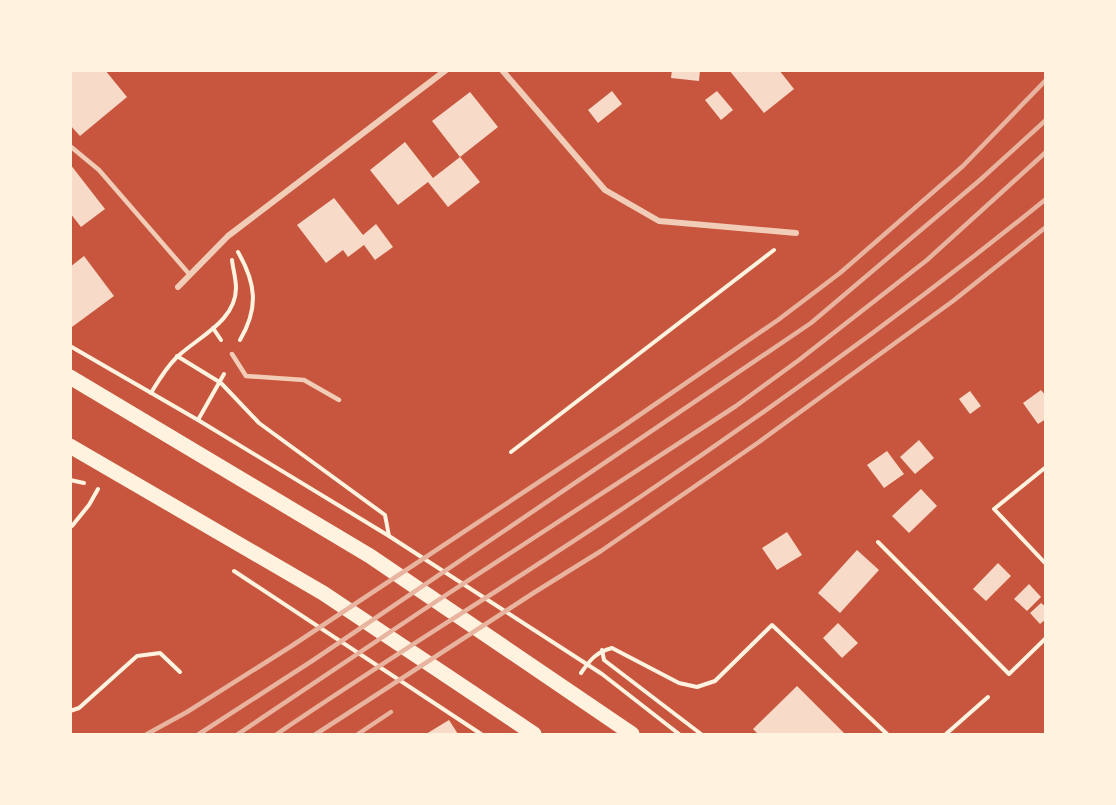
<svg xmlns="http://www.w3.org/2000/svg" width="1116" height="805" font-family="Jost,sans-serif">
	<rect width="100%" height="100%" fill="#c8553d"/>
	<g fill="#f7dbc8">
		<polygon points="70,70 105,70 127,97 80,136 70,125"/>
		<polygon points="672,70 700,70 699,81 671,78"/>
		<polygon points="729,70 779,70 794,89 764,113"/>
		<polygon points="612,91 622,104 598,123 588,110"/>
		<polygon points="717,91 733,110 721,120 705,100"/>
		<polygon points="470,92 498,127 460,157 432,121"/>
		<polygon points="405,142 433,178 460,157 480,182 448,207 428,182 398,205 370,170"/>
		<polygon points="70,164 105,209 81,227 70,213"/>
		<polygon points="334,198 363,235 376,224 393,247 375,260 364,245 348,257 343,250 326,263 297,225"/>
		<polygon points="84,256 114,296 72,327 70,324 70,267"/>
		<polygon points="1041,390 1046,396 1046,419 1038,424 1023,403"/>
		<polygon points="970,391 981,406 970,414 959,399"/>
		<polygon points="919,440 934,458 915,474 900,457"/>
		<polygon points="887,451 904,474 884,488 867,465"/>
		<polygon points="921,489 937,506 909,533 892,516"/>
		<polygon points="787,532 802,555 777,570 762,548"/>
		<polygon points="857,550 879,570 840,613 818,593"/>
		<polygon points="998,563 1011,576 986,601 973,589"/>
		<polygon points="1029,584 1041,597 1027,611 1014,599"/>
		<polygon points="1041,603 1046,607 1046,619 1040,624 1030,613"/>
		<polygon points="838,623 858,643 842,658 823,638"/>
		<polygon points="797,686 845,734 758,734 753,729"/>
		<polygon points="449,720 458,734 426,734"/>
	</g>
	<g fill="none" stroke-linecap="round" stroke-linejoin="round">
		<g stroke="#fff3e0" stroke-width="4">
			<path d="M 238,252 C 256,283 259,308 240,340"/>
			<polyline points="213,328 221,340"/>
			<polyline points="70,346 198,420 389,536 602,674 679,734"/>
			<polyline points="177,356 221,383 259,423 385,515 389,536"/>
			<path d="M 151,393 C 159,380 165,369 176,358 C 196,338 236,322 236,288 C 236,279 233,269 232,260"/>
			<polyline points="198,420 224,374"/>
			<polyline points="511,452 774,250"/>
			<polyline points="1046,467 994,509 1046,564"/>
			<polyline points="70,480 84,483"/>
			<polyline points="70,525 72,526 89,505 98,489"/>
			<polyline points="878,542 1009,674 1046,638"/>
			<polyline points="234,571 481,734"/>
			<polyline points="602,650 604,660 701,734"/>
			<path d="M 581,673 C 590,660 596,652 612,648 L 679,683 L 697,687 L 715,681 L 772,625 L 887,734"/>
			<polyline points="70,711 79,708 137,656 160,653 180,672"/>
			<polyline points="946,734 988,697"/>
		</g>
		<g stroke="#f1ccb7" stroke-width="4.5">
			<polyline points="70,146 99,170 190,275"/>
			<polyline points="232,354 246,376 304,380 339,400"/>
		</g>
		<g stroke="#f1ccb7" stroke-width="6">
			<polyline points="502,70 605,190 659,221 796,233"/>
			<polyline points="178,287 228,236 446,70"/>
		</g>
		<g stroke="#fff3e0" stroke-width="15">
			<polyline points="70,377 370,556 632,734"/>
			<polyline points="70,446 323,593 534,734"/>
		</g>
		<g stroke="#e9b49f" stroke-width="4.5">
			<polyline points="147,734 187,712 290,647 622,427 778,320 840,273 963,166 1046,80"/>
			<polyline points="199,734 312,661 811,323 980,180 1046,120"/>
			<polyline points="238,734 423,610 736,406 799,360 927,260 1046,152"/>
			<path d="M 277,734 C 397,652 522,577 643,495 C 781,402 916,304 1046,199"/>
			<polyline points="316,734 535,592 601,551 759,442 953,301 1046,227"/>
			<polyline points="358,734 391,712"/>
		</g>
	</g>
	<rect width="1116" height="805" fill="none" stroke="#fff3e0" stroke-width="144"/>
</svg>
